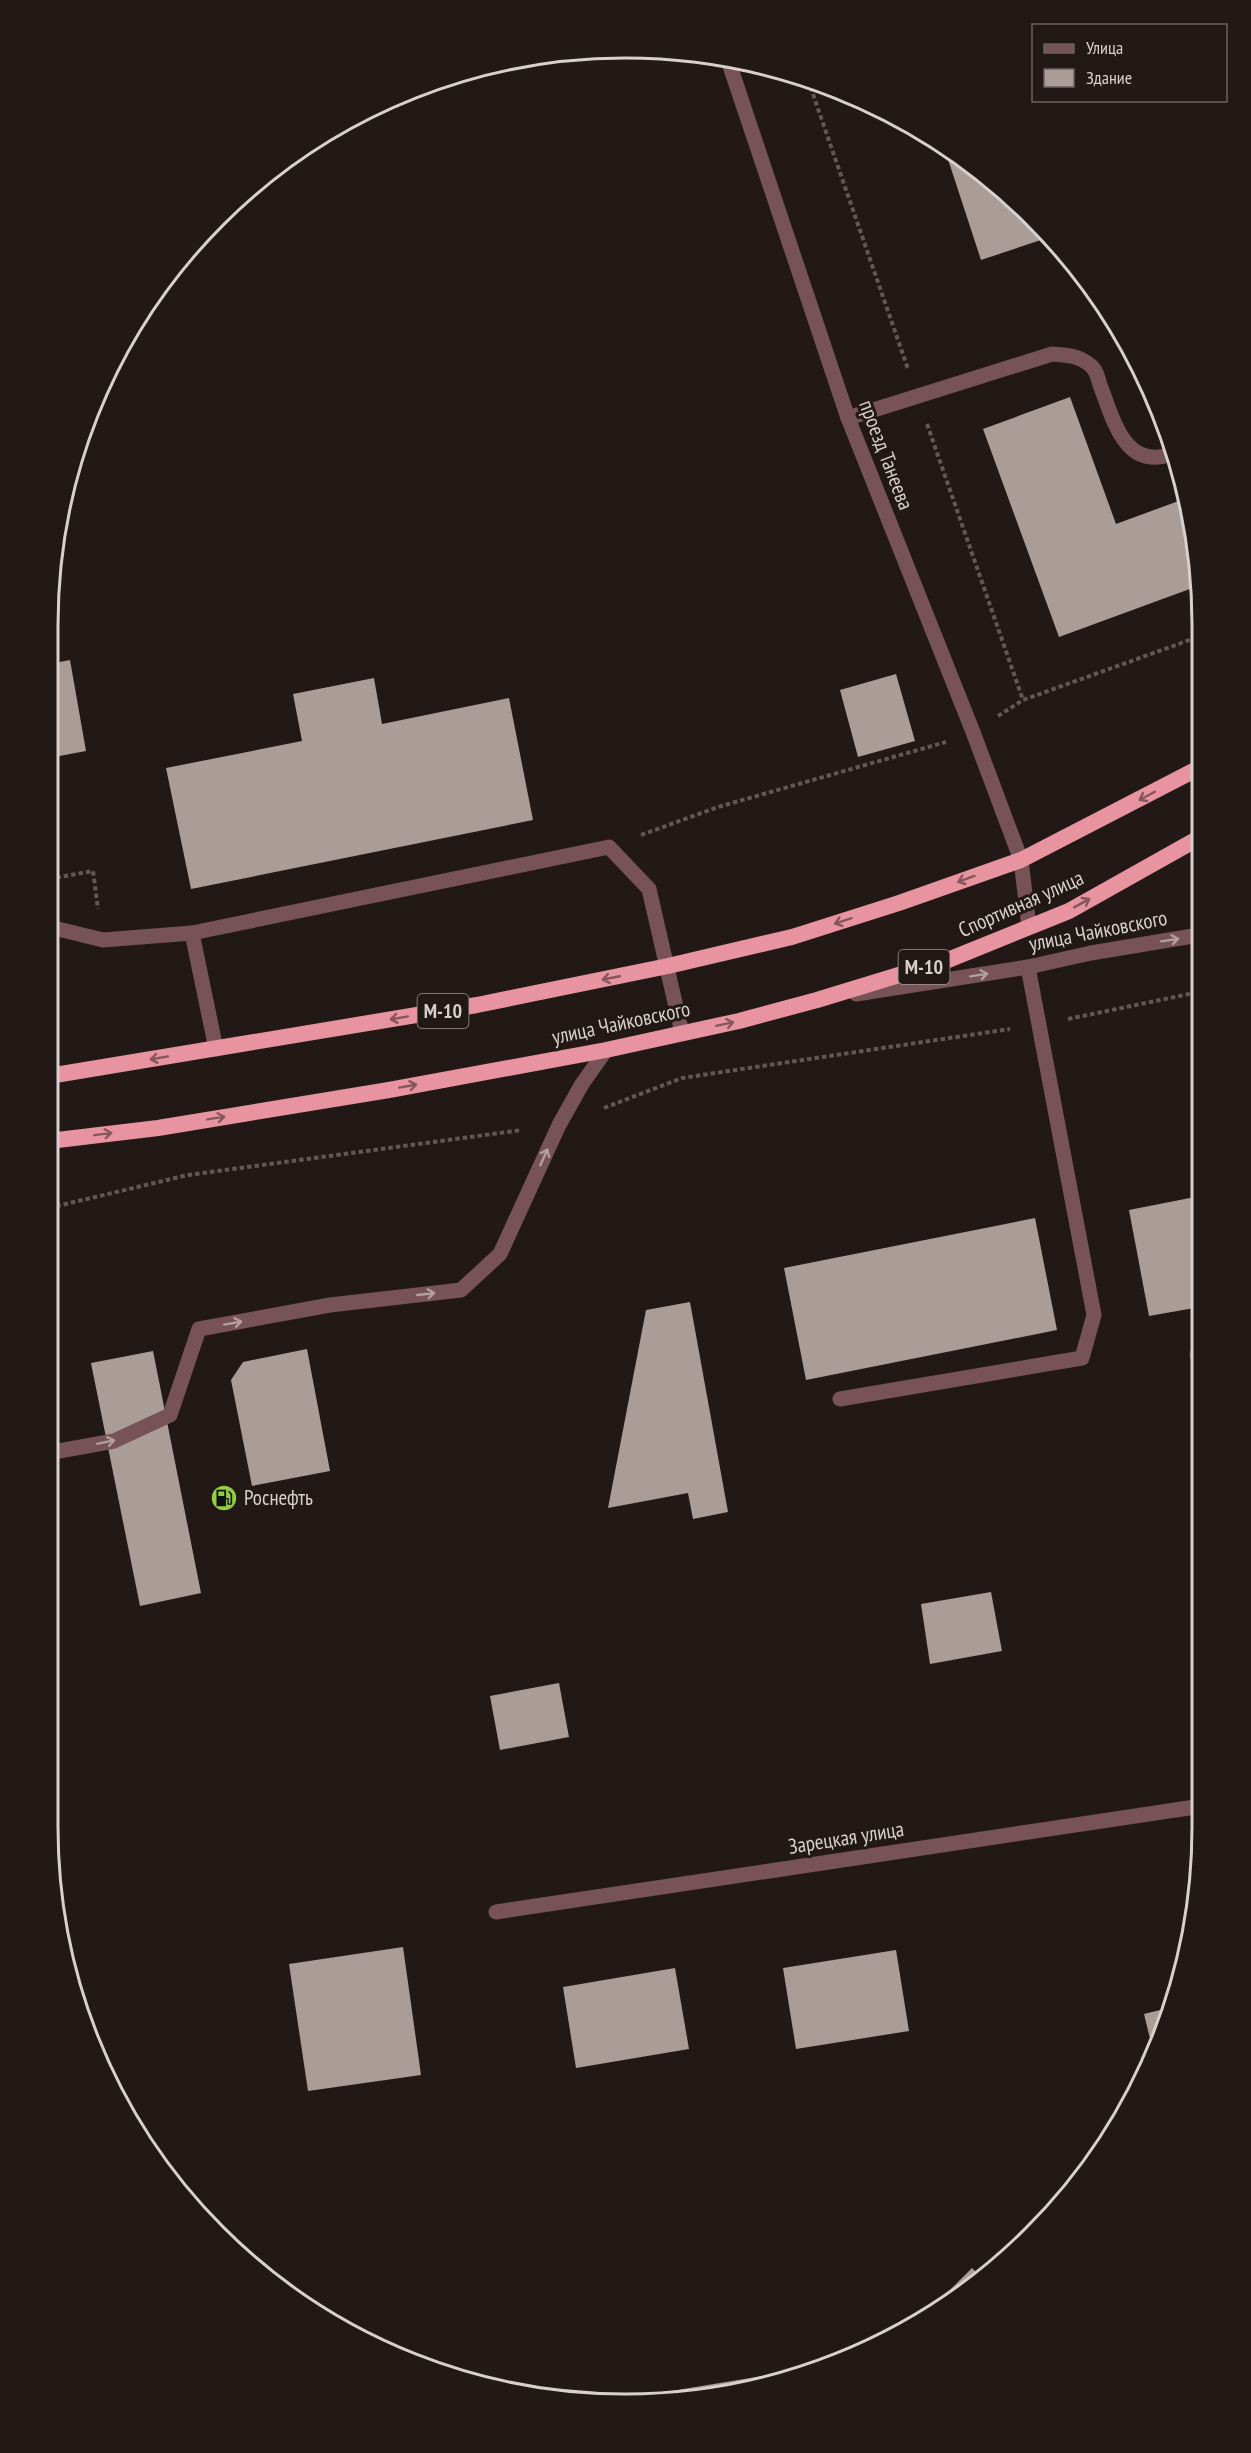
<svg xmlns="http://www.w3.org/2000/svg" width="1251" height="2453" font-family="'PT Sans Narrow',sans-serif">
	<rect width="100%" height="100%" fill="#221815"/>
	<g fill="#aa9d98">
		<polygon points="944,147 977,168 1047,238 981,260"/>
		<polygon points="1070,397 1116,524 1184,499 1198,550 1198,586 1059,637 983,429"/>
		<polygon points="70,660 86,751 49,758 49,664"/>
		<polygon points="896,674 915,741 858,757 840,690"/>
		<polygon points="374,678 382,724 509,698 533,820 191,889 166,768 302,741 293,694"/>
		<polygon points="1200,1196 1200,1307 1149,1316 1129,1210"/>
		<polygon points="1035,1218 1057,1330 806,1380 784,1268"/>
		<polygon points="690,1302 728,1512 693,1519 688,1493 608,1508 646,1310"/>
		<polygon points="307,1349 330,1471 252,1486 231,1380 243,1362"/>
		<polygon points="153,1351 201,1593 140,1606 91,1363"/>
		<polygon points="991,1592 1002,1651 930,1664 921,1604"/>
		<polygon points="559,1683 569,1737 500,1750 490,1696"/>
		<polygon points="403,1947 421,2075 308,2091 289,1964"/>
		<polygon points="896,1950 909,2031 796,2049 783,1968"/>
		<polygon points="675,1968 689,2049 576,2068 563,1987"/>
		<polygon points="1172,2007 1154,2055 1144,2014"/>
		<polygon points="972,2268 979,2275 934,2307 933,2307"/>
		<polygon points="769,2375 770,2379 701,2400 654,2399 653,2394"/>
	</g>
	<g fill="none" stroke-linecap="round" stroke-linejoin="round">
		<g stroke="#615855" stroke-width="4" stroke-dasharray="4.5 3" stroke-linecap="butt">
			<polyline points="808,80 908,369"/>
			<polyline points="927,424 1023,700 1198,637"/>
			<polyline points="998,716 1023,700"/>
			<polyline points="641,835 718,807 946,742"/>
			<polyline points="49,879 93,871 98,909"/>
			<polyline points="1068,1019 1199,992"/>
			<polyline points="604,1108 682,1078 1010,1029"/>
			<polyline points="49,1208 188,1175 522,1130"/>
		</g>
		<g stroke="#775257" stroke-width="15">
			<path d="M 848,418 L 1052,354 C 1067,355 1078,355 1090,365 C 1096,369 1098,378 1100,385 C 1113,418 1124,471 1172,454"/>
			<polyline points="49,930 58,929 103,940 192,933 216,1049"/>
			<polyline points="192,933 609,847 649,889 682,1033"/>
			<polyline points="1197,1355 1200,1355"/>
			<polyline points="840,1399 1082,1358 1094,1315 1028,967"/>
			<polyline points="48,1453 114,1441 170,1415 199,1329 330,1305 461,1290 500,1254 559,1125 582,1084 606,1050"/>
		</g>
		<g stroke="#775257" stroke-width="15">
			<polyline points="728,60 848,418 973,732 1021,860 1029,927"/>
			<polyline points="496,1912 1202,1806"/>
		</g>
		<polyline stroke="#775257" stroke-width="15" points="856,994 1028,967 1091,953 1199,935"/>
		<g stroke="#e893a0" stroke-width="16">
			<polyline points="49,1076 477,1005 668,966 792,937 899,903 1021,860 1199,768"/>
			<polyline points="49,1141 158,1128 389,1090 606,1050 739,1021 817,1000 948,960 1069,911 1199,838"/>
		</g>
	</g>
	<defs><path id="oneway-shaft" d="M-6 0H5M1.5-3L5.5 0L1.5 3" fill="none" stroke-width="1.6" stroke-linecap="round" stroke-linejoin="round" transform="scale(1.5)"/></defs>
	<g stroke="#85565a">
		<use href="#oneway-shaft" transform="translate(1147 796) rotate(152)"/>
		<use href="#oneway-shaft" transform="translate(966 879) rotate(160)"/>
		<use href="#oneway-shaft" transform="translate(1082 903) rotate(-29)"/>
		<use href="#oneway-shaft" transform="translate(843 921) rotate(162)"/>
		<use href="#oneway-shaft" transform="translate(611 978) rotate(169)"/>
		<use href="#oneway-shaft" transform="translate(399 1018) rotate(170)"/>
		<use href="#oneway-shaft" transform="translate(725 1024) rotate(-12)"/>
		<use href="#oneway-shaft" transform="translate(159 1058) rotate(170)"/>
		<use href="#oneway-shaft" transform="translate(408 1086) rotate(-10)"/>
		<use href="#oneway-shaft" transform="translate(216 1118) rotate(-9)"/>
		<use href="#oneway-shaft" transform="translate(103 1134) rotate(-7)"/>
	</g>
	<g stroke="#b19e9e">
		<use href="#oneway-shaft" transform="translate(1170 940) rotate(-9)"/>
		<use href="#oneway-shaft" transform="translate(979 975) rotate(-9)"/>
		<use href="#oneway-shaft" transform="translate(544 1157) rotate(-66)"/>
		<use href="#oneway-shaft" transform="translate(426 1294) rotate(-6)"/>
		<use href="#oneway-shaft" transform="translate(233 1323) rotate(-10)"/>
		<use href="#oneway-shaft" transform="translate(106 1442) rotate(-12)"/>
	</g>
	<defs>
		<symbol id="fuel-disc" viewBox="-11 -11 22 22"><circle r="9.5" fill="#91cd40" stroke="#221815"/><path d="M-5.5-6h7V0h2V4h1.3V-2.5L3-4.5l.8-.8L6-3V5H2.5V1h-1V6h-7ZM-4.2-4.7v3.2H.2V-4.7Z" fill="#111"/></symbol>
	</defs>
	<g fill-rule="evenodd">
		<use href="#fuel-disc" x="209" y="1483" width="30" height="30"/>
	</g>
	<g text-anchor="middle" stroke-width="6" stroke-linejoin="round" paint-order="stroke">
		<g fill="#221815" stroke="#a19996" stroke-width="1.5">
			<rect x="898.5" y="950" width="51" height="34" rx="4.5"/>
			<rect x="417.5" y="994" width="51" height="34" rx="4.5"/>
		</g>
		<g font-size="20" font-weight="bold" fill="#d7d0cd">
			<text x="924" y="974">М-10</text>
			<text x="443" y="1018">М-10</text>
		</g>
		<g font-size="21" fill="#d7d0cd" stroke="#221815">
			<text transform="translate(886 455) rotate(69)" y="7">проезд Танеева</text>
			<text transform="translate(1021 904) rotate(-24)" y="7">Спортивная улица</text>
			<text transform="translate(1098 931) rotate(-11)" y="7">улица Чайковского</text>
			<text transform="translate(621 1023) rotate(-12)" y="7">улица Чайковского</text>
			<text transform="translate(846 1838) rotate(-9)" y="7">Зарецкая улица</text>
		</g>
		<g font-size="21" fill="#d7d0cd" stroke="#221815" text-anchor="start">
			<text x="244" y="1505">Роснефть</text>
		</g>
	</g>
	<path d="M0 0H1251V2453H0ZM625 58H625A567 567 0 0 1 1192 625V1827A567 567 0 0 1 625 2394H625A567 567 0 0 1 58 1827V625A567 567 0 0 1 625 58Z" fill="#221815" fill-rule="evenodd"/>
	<path fill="none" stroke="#d7d0cd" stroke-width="3" d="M625 58H625A567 567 0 0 1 1192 625V1827A567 567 0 0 1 625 2394H625A567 567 0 0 1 58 1827V625A567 567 0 0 1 625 58Z"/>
	<rect x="1032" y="24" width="195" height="78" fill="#221815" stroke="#6a625f" stroke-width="1.5"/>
	<rect x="1044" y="44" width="30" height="9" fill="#775257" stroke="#6a625f" stroke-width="1.5"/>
	<text x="1086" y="54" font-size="18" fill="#d7d0cd">Улица</text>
	<rect x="1044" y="69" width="30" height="18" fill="#aa9d98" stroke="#6a625f" stroke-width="1.5"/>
	<text x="1086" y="84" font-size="18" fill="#d7d0cd">Здание</text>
</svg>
